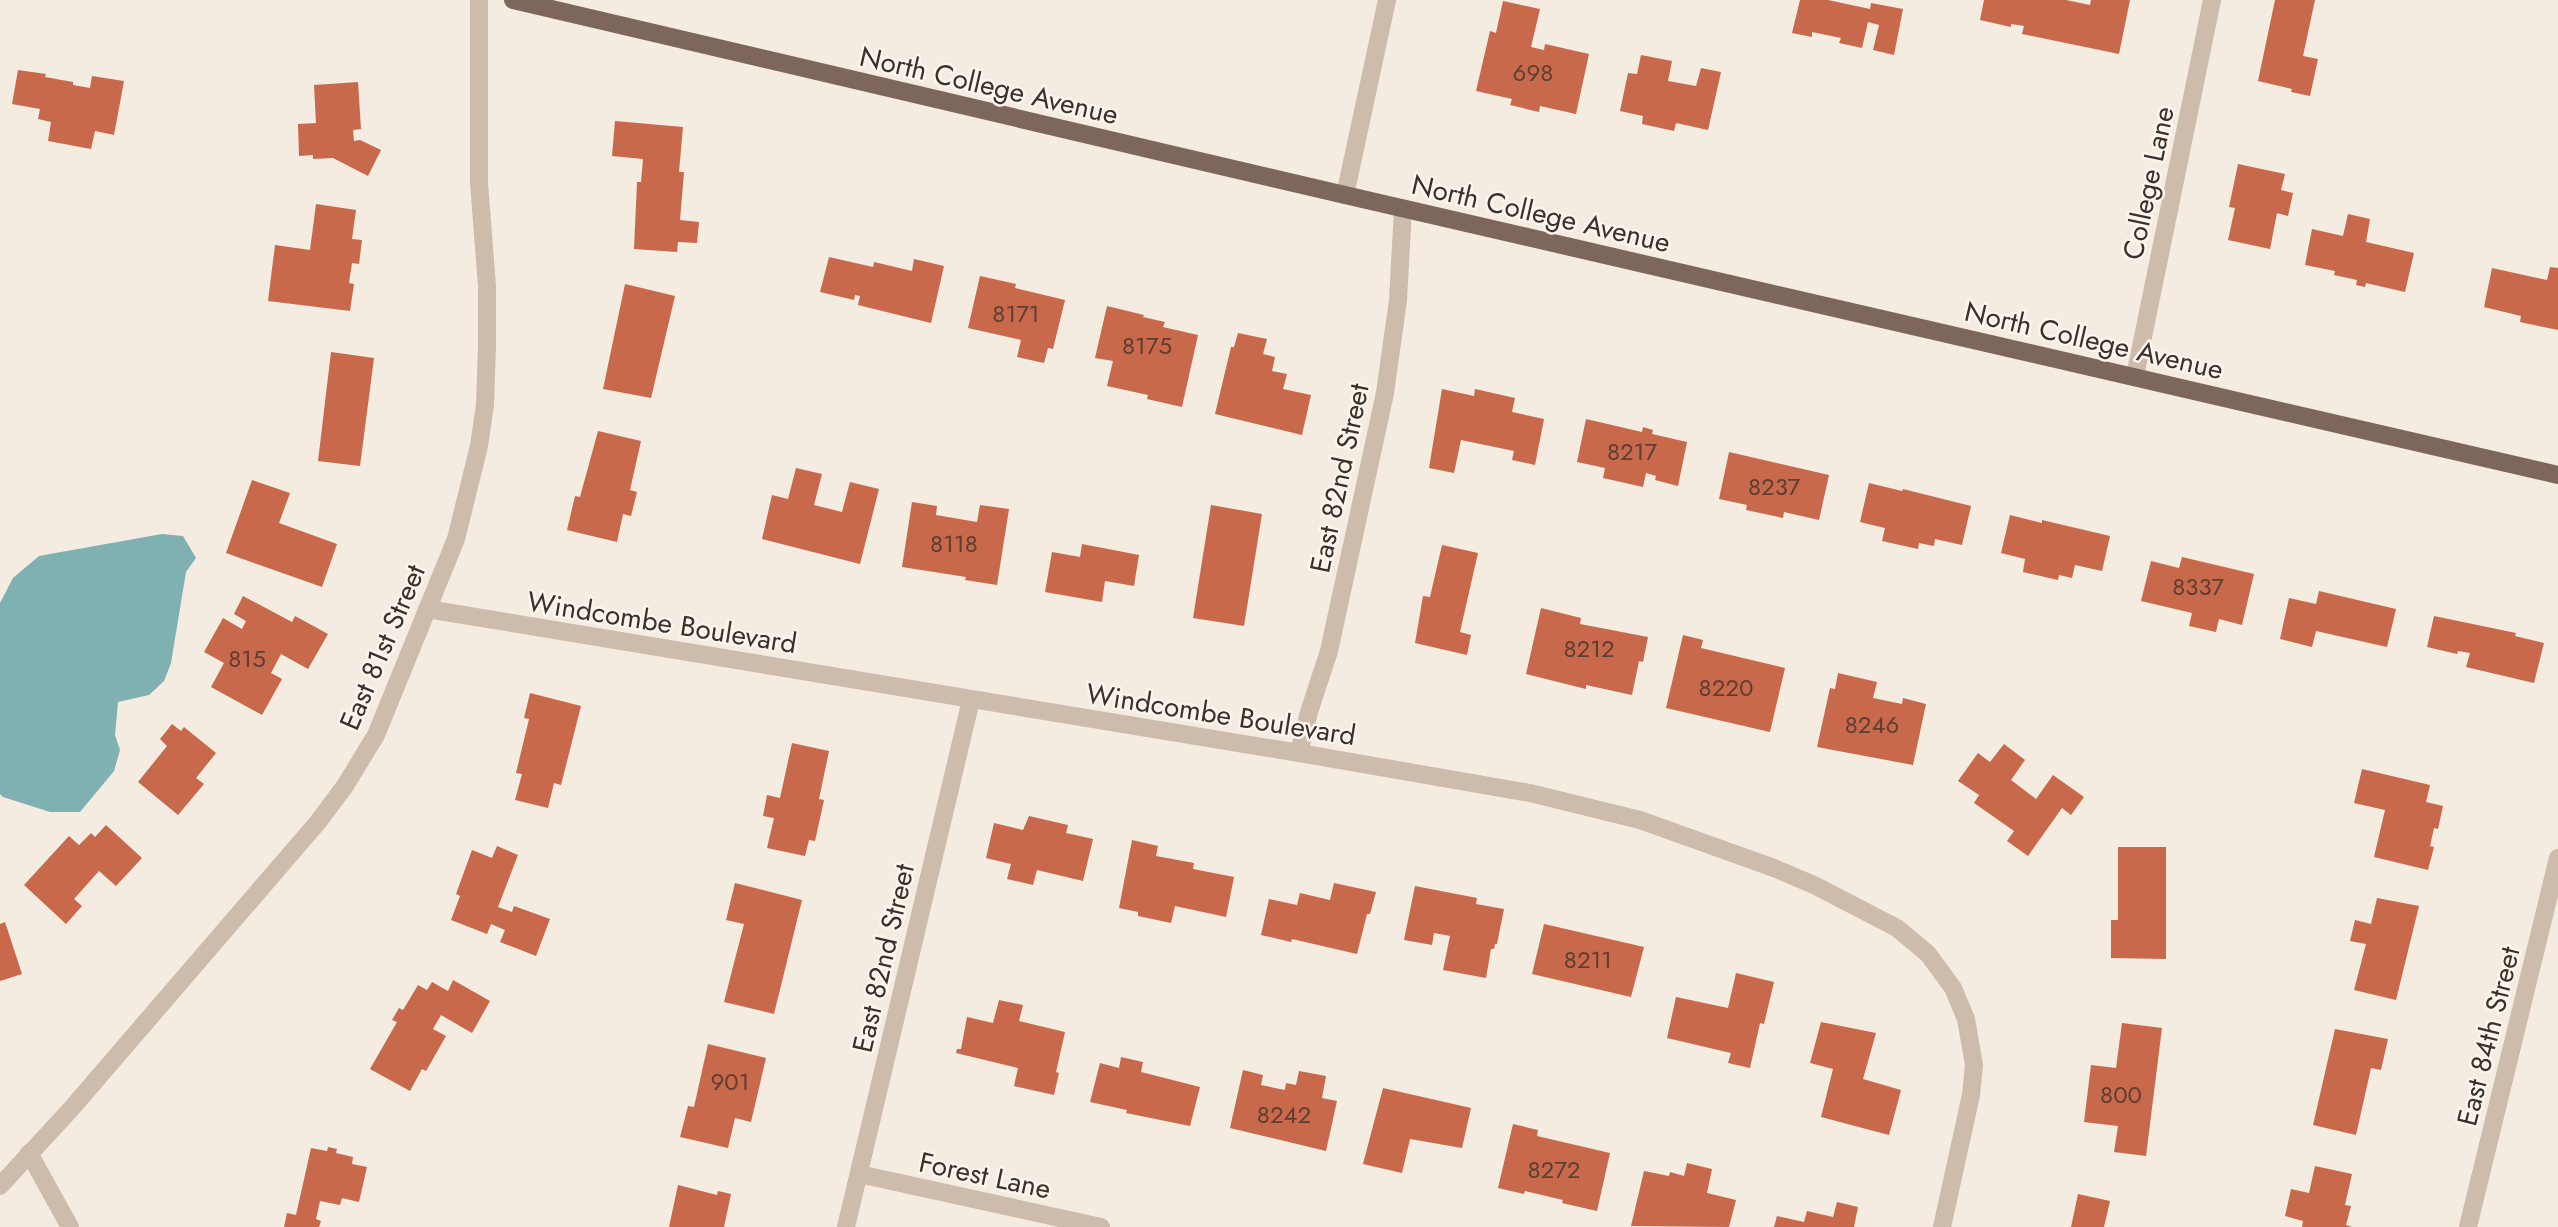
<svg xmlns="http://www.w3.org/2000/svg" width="2558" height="1227" font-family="Jost,sans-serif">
	<rect width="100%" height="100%" fill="#f4ebe1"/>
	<polygon fill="#7fb0b2" points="162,534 183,536 196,558 186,572 171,663 164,681 149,695 118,702 115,735 120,750 114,771 80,812 50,812 3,797 0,794 0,603 13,578 39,556"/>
	<g fill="#c8694b">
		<polygon points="1800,0 1828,0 1870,9 1871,3 1903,9 1894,55 1873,50 1879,25 1868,22 1862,48 1839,43 1841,38 1812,32 1812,37 1792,33"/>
		<polygon points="1984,0 2066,0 2090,5 2091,0 2130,0 2119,54 2022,34 2024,26 2011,24 2011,27 1980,20"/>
		<polygon points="2275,0 2315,0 2303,56 2318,59 2310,96 2291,92 2292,89 2258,81"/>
		<polygon points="1503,1 1540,9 1531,47 1544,50 1545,44 1589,54 1576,114 1540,106 1539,112 1510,105 1512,99 1476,91 1490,31 1496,33"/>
		<polygon points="1641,55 1672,61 1668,81 1696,86 1701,68 1721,72 1708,130 1676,123 1674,131 1642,124 1643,116 1620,111 1628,73 1637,74"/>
		<polygon points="18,70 46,74 45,77 73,82 73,85 90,88 92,76 124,81 114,135 95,131 91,149 48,141 51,122 38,119 40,109 12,104"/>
		<polygon points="358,82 361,129 353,130 354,141 360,140 381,150 368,176 333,158 313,159 313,155 299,156 298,124 316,123 314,85"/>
		<polygon points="615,121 683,127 679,172 684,172 680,220 699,222 697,243 678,242 677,252 634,249 637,182 641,182 643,159 612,156"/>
		<polygon points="2238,164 2285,174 2281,190 2293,193 2288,216 2277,213 2270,249 2228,240 2235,208 2229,207"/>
		<polygon points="316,204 356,210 352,239 362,240 359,264 352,263 349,283 354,284 350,311 268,301 275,245 310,250"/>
		<polygon points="2348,214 2370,219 2366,242 2414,253 2405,292 2366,283 2365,287 2356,285 2357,280 2334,275 2335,271 2305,265 2312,229 2343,236"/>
		<polygon points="829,257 873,267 874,262 912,271 914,259 944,266 931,323 858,305 860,296 855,295 854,300 820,292"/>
		<polygon points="2550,267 2558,268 2558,330 2520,322 2521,316 2484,307 2492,268 2547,280"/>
		<polygon points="980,276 1016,284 1015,288 1065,300 1053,349 1048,348 1044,363 1017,357 1021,340 968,328"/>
		<polygon points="625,284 675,296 651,398 603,389"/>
		<polygon points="1107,306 1144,315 1143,317 1165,322 1163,327 1198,335 1182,407 1147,399 1148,395 1107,386 1113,361 1095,358"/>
		<polygon points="1238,333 1267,339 1263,354 1275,357 1272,371 1287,374 1283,389 1311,395 1302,435 1215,414 1231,347 1234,347"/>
		<polygon points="331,352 374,358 360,466 318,461"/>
		<polygon points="1442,389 1474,396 1475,389 1515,398 1512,412 1544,419 1535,465 1512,460 1514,451 1461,440 1454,473 1429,468"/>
		<polygon points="1586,419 1642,432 1643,427 1653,430 1652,434 1687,442 1678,486 1655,480 1656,476 1646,473 1643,487 1603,478 1605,468 1577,462"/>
		<polygon points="598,431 641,441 630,490 637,492 631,516 623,514 617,542 567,530 575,496 580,497"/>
		<polygon points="1729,452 1829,475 1819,520 1784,512 1783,518 1746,510 1747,505 1719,499"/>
		<polygon points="796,468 822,474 814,505 842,512 850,482 879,489 860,564 762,539 772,495 788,499"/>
		<polygon points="252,480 290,493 279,523 337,544 322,587 226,553"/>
		<polygon points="1869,483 1902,491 1903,489 1971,506 1962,545 1935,539 1934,546 1919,543 1918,549 1882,541 1885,528 1860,522"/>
		<polygon points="912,502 937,506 936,515 977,522 980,505 1009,509 997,585 965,580 966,577 902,567"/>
		<polygon points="1211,505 1262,514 1244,626 1193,618"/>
		<polygon points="2010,515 2042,523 2042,520 2110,536 2102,571 2075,565 2072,578 2059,575 2058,580 2023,572 2025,559 2001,553"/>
		<polygon points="1082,544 1139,555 1134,586 1105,581 1102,602 1045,592 1052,552 1080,557"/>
		<polygon points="1442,545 1478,553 1460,632 1471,635 1467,655 1415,643 1423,596 1430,597"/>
		<polygon points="2182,557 2254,574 2242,625 2219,619 2216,632 2189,626 2192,613 2141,601 2151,561 2179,568"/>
		<polygon points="2319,591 2396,609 2387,647 2316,631 2312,647 2280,639 2289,598 2316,604"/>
		<polygon points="243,596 292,622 295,616 328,634 308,669 281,654 271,673 282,679 262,715 211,687 224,663 204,652 223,618 242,629 246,621 234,614"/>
		<polygon points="1541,608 1581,618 1580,624 1648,637 1643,662 1639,661 1632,695 1586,685 1586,689 1526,674"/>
		<polygon points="2434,616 2516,633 2515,636 2544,643 2534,683 2466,667 2470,653 2458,651 2457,654 2427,647"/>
		<polygon points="1683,635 1703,640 1701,648 1785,668 1770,732 1666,708"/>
		<polygon points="1838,673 1877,682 1873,698 1902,704 1903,698 1926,704 1913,765 1817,747 1830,688 1835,689"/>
		<polygon points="530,693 581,706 561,785 554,783 548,808 515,800 522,774 516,773 529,719 524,718"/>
		<polygon points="172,724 181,731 184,727 216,753 196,778 204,784 178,815 138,782 167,746 160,739"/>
		<polygon points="792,743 829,751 819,799 824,800 815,841 809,840 805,856 767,848 774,818 763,816 767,795 780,798"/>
		<polygon points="2004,744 2025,760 2011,780 2036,799 2053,775 2084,797 2071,815 2062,808 2028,856 2007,841 2014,831 1974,803 1979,795 1958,781 1978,753 1990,762"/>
		<polygon points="2362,769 2430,785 2426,802 2443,806 2438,829 2434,828 2430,846 2434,847 2428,870 2374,857 2385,810 2354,803"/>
		<polygon points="1029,816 1068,825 1066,833 1093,839 1083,881 1037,870 1033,885 1007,879 1011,864 986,858 994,823 1023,830"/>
		<polygon points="106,825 142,858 116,886 99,871 74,899 82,906 66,924 24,885 69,836 79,845 91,833 95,837"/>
		<polygon points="1132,840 1158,846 1156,856 1194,863 1193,869 1234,877 1226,917 1175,906 1171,923 1138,916 1138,912 1119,908"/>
		<polygon points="497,846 518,855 498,907 512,912 514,906 550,919 536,956 500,942 505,930 491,924 487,934 451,920 460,896 456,894 472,850 492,858"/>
		<polygon points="2118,847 2166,847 2166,959 2111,958 2111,920 2118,920"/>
		<polygon points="735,883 802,900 774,1014 724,1002 744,924 726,920"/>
		<polygon points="1334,883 1376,892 1370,914 1367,914 1357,954 1292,939 1291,942 1261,935 1269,899 1297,905 1300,893 1330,900"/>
		<polygon points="1415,886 1477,898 1476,904 1504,909 1497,944 1495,944 1494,949 1491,949 1486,978 1443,970 1450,936 1434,933 1432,945 1404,940"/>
		<polygon points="2377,898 2419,906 2396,1000 2354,990 2366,944 2350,941 2355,920 2371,924"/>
		<polygon points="5,922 22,974 0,981 0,924"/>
		<polygon points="1544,924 1644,947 1631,997 1532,974"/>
		<polygon points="1736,973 1774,982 1764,1024 1760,1023 1750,1068 1728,1063 1731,1053 1667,1038 1676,997 1728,1008"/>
		<polygon points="453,980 490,1001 472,1033 441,1015 433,1029 446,1036 426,1071 422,1069 410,1091 370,1069 397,1022 392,1020 399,1008 403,1010 418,985 427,990 432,982 448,991"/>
		<polygon points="999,1000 1023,1005 1019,1021 1065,1032 1056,1072 1059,1073 1054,1095 1014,1086 1018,1068 956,1053 957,1049 961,1049 967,1017 993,1023"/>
		<polygon points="1821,1022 1876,1033 1863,1079 1901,1090 1889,1135 1821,1117 1833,1069 1810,1063"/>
		<polygon points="2122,1023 2162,1028 2146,1156 2114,1152 2118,1126 2084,1122 2091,1065 2116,1068"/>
		<polygon points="2335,1029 2388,1039 2381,1070 2371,1068 2356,1135 2313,1125"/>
		<polygon points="708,1044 766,1058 751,1122 735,1118 728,1148 680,1137 688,1106 694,1107"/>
		<polygon points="1121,1057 1143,1062 1141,1072 1200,1087 1190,1126 1126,1113 1127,1110 1090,1102 1100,1063 1119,1068"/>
		<polygon points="1243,1070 1263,1075 1261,1085 1285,1090 1286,1083 1296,1085 1299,1071 1326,1076 1322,1098 1337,1101 1326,1151 1230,1128"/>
		<polygon points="1383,1088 1471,1108 1462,1148 1410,1139 1402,1173 1363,1164"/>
		<polygon points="1513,1124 1538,1130 1537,1136 1610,1153 1597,1211 1562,1203 1563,1200 1525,1191 1524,1194 1498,1188"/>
		<polygon points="328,1147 337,1149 336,1153 353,1157 352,1164 367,1167 359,1202 342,1198 340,1205 320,1201 316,1219 321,1221 319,1227 284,1227 287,1213 296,1215 311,1148 327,1151"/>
		<polygon points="1687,1163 1712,1169 1707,1193 1736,1200 1729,1227 1631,1226 1644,1171 1669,1176 1670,1172 1684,1176"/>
		<polygon points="2315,1166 2352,1174 2345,1205 2351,1206 2346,1225 2352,1227 2302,1227 2303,1221 2285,1216 2291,1189 2309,1193"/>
		<polygon points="678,1185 717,1195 718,1191 731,1194 724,1227 669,1227"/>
		<polygon points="2078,1194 2110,1201 2104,1227 2071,1227"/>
		<polygon points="1837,1202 1858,1207 1854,1227 1774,1227 1777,1216 1804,1222 1807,1211 1833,1217"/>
	</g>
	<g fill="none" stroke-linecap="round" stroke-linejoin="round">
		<g stroke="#cdbbac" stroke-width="18">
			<polyline points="1345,195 1387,0"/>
			<polyline points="2135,376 2212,0"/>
			<polyline points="427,609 1299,753 1530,793 1640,820 1774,868 1814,885 1897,928 1928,954 1953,988 1966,1019 1974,1065 1971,1095 1942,1227"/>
			<polyline points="1299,753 1309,712 1329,651 1385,393 1398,300 1403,209"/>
			<polyline points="29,1153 70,1227"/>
			<polyline points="859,1174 1101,1227"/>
			<polyline points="0,1186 71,1109 318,822 345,786 376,735 456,539 479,446 485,405 487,346 487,286 479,183 479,0"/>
			<polyline points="846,1227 971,700"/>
			<polyline points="2468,1227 2558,858"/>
		</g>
		<polyline stroke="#7d675c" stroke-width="18" points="513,0 1345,195 2558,475"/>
	</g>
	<g text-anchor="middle" stroke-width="5" stroke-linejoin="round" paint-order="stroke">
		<g font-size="24" fill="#5e3e33">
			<text x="1533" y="81">698</text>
			<text x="1016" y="322">8171</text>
			<text x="1147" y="354">8175</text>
			<text x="1632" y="460">8217</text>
			<text x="1774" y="495">8237</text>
			<text x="954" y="552">8118</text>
			<text x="2198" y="595">8337</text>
			<text x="1589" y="657">8212</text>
			<text x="247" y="667">815</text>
			<text x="1726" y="696">8220</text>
			<text x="1872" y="733">8246</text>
			<text x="1588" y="968">8211</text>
			<text x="730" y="1090">901</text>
			<text x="2121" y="1103">800</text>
			<text x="1284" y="1123">8242</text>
			<text x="1554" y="1178">8272</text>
		</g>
		<g font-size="28" fill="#3b302b" stroke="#fbf5ee">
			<text transform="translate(989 85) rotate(13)" y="10">North College Avenue</text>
			<text transform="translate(2148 183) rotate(-78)" y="10">College Lane</text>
			<text transform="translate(1541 213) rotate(13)" y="10">North College Avenue</text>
			<text transform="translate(2094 340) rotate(13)" y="10">North College Avenue</text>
			<text transform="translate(1339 478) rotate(-78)" y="10">East 82nd Street</text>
			<text transform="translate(662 622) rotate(9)" y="10">Windcombe Boulevard</text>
			<text transform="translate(382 647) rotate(-67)" y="10">East 81st Street</text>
			<text transform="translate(1221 714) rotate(9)" y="10">Windcombe Boulevard</text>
			<text transform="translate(883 958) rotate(-77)" y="10">East 82nd Street</text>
			<text transform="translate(2488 1036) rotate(-76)" y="10">East 84th Street</text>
			<text transform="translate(985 1175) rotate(12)" y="10">Forest Lane</text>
		</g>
	</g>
</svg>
